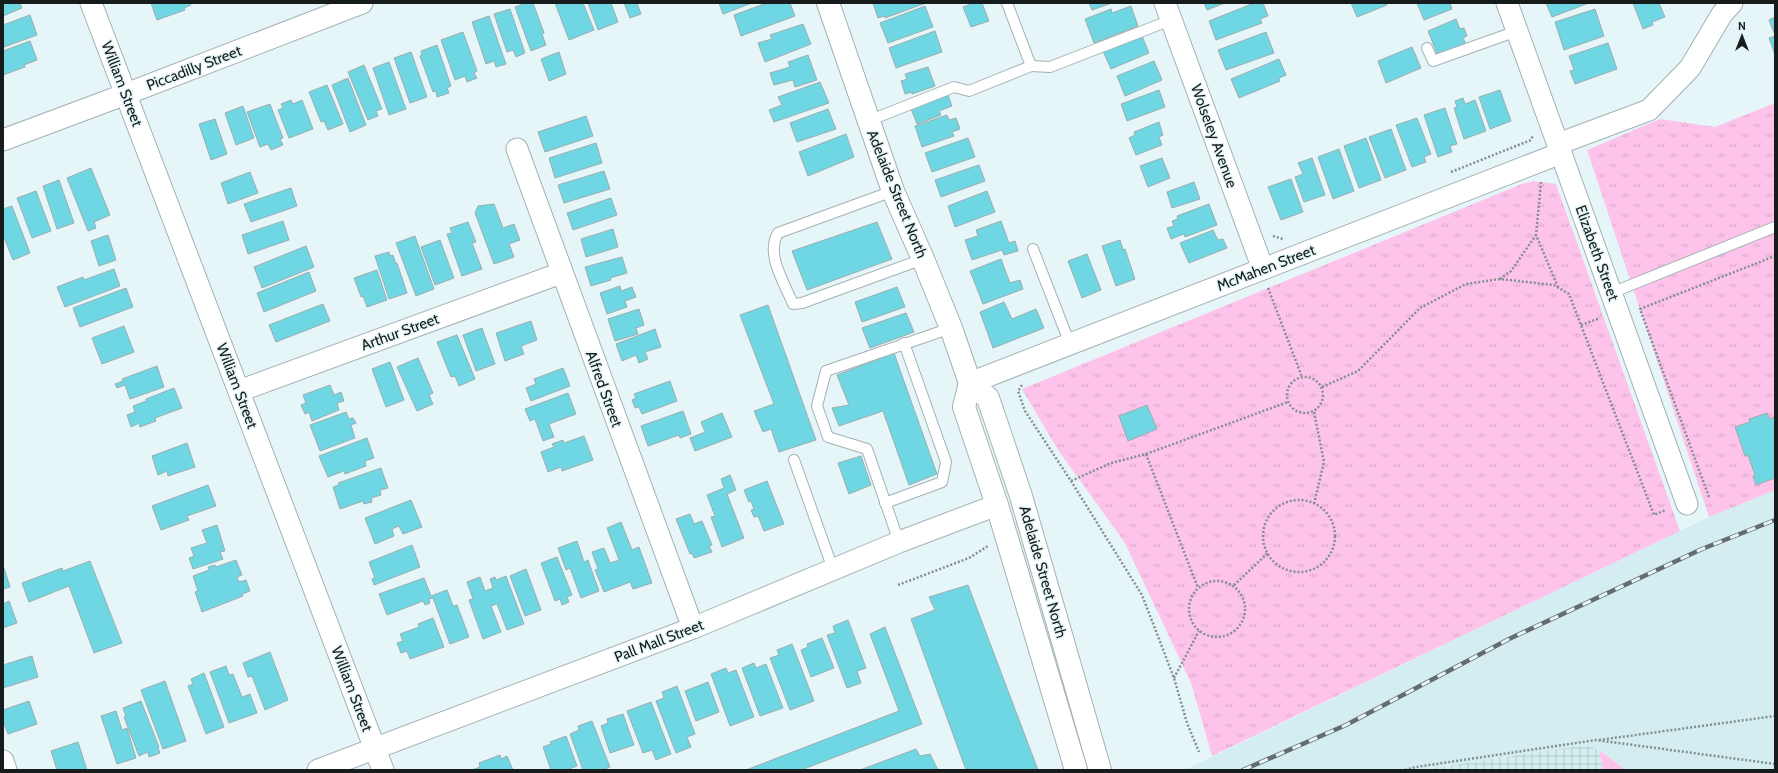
<svg xmlns="http://www.w3.org/2000/svg" width="1778" height="773" font-family="Cabin,sans-serif">
	<defs>
		<pattern id="industrial-grid" width="8" height="8" patternUnits="userSpaceOnUse"><rect width="8" height="8" fill="#d3edf0"/><path d="M0 4h8M4 0v8" fill="none" stroke="#b4cbcd"/></pattern>
		<pattern id="park-tufts" width="24" height="20" patternUnits="userSpaceOnUse"><rect width="24" height="20" fill="#fdc3ea"/><path d="M3 7l-1-3M5 7V3M7 7l1-3M15 17l-1-3M17 17v-4M19 17l1-3" fill="none" stroke="#d8a7c8"/></pattern>
	</defs>
	<rect width="100%" height="100%" fill="#e6f6f8"/>
	<polygon fill="#d3edf0" points="1775,490 1775,770 1626,770 1599,750 1586,745 1420,770 1185,770 1709,517"/>
	<polygon fill="url(#industrial-grid)" points="1586,745 1599,750 1603,770 1420,770"/>
	<polygon fill="#fdc3ea" points="1599,750 1626,770 1603,770"/>
	<g fill="url(#park-tufts)">
		<polygon points="1775,103 1775,490 1709,517 1587,150 1660,119 1715,127"/>
		<polygon points="1533,181 1556,184 1680,531 1212,756 1191,683 1125,543 1058,450 1022,389 1522,184"/>
	</g>
	<g fill="#6ed7e3" stroke="#9dadae">
		<polygon points="3,3 20,3 22,8 3,16"/>
		<polygon points="151,3 190,3 191,5 184,8 185,10 157,20"/>
		<polygon points="526,3 533,3 544,33 542,34 546,45 531,51 515,7"/>
		<polygon points="555,3 583,3 594,30 569,40"/>
		<polygon points="588,3 611,3 618,22 598,30"/>
		<polygon points="624,3 637,3 641,14 630,18"/>
		<polygon points="719,3 752,3 723,14"/>
		<polygon points="767,3 790,3 795,16 741,36 734,15"/>
		<polygon points="873,3 926,3 885,18 885,16 878,18"/>
		<polygon points="973,3 982,3 989,21 971,27 963,7"/>
		<polygon points="1089,3 1112,3 1092,10"/>
		<polygon points="1204,3 1225,3 1207,10"/>
		<polygon points="1254,3 1263,3 1268,16 1260,19 1262,23 1216,40 1209,21"/>
		<polygon points="1351,3 1386,3 1387,5 1357,17"/>
		<polygon points="1417,3 1450,3 1452,9 1424,20"/>
		<polygon points="1546,3 1589,3 1552,17"/>
		<polygon points="1633,3 1659,3 1665,17 1652,22 1653,25 1643,29"/>
		<polygon points="925,6 933,27 888,43 880,23"/>
		<polygon points="1131,6 1138,26 1094,43 1085,19 1111,9 1112,13"/>
		<polygon points="510,9 525,53 516,57 513,50 507,52 494,14"/>
		<polygon points="1595,9 1604,36 1564,50 1555,22"/>
		<polygon points="30,15 37,35 4,47 3,25"/>
		<polygon points="489,16 506,64 496,67 494,61 486,64 472,22"/>
		<polygon points="1775,17 1775,35 1769,20"/>
		<polygon points="1456,19 1460,29 1464,28 1467,36 1463,38 1466,44 1438,56 1428,31"/>
		<polygon points="803,24 811,44 765,62 758,43 772,39 770,35"/>
		<polygon points="935,31 942,52 896,68 889,48"/>
		<polygon points="463,32 477,71 474,73 477,78 467,82 465,76 455,80 441,40"/>
		<polygon points="1266,32 1274,53 1226,70 1218,50"/>
		<polygon points="1142,36 1149,53 1111,69 1102,49 1114,43 1116,47"/>
		<polygon points="1775,36 1775,55 1769,38"/>
		<polygon points="30,41 37,60 24,65 25,67 3,75 3,51"/>
		<polygon points="1608,43 1617,69 1575,84 1570,71 1574,70 1569,56"/>
		<polygon points="437,45 451,86 447,88 449,93 437,97 436,91 433,92 420,56 422,55 421,51"/>
		<polygon points="1412,47 1421,68 1386,83 1378,61"/>
		<polygon points="411,52 427,97 410,103 394,58"/>
		<polygon points="559,52 566,74 549,81 541,59"/>
		<polygon points="808,55 817,80 795,87 793,80 774,85 770,73 790,67 788,62"/>
		<polygon points="1279,59 1286,75 1279,78 1280,81 1239,98 1231,79"/>
		<polygon points="1154,61 1162,80 1125,96 1117,76"/>
		<polygon points="389,62 406,109 389,115 373,68"/>
		<polygon points="364,65 382,109 376,111 378,116 368,120 348,72"/>
		<polygon points="928,67 935,86 912,94 912,92 905,94 901,81 907,79 905,74"/>
		<polygon points="348,78 366,125 350,132 332,85"/>
		<polygon points="820,82 829,103 774,122 769,110 782,105 778,97"/>
		<polygon points="327,85 343,124 328,130 324,121 321,122 309,92"/>
		<polygon points="1159,90 1165,107 1127,121 1121,104"/>
		<polygon points="1500,90 1511,121 1490,129 1479,97"/>
		<polygon points="948,95 952,106 939,111 941,115 917,124 910,106 935,97 936,100"/>
		<polygon points="1463,98 1465,104 1475,100 1486,131 1464,139 1454,108 1457,107 1455,101"/>
		<polygon points="291,100 293,104 302,100 313,129 289,138 278,110 283,108 281,104"/>
		<polygon points="270,104 283,138 280,139 283,145 271,150 268,144 260,147 247,112"/>
		<polygon points="243,106 254,138 236,145 225,113"/>
		<polygon points="1445,108 1457,144 1450,146 1452,152 1438,157 1424,115"/>
		<polygon points="828,109 836,129 797,142 790,123"/>
		<polygon points="947,115 949,120 956,118 960,129 952,132 954,136 922,147 915,126"/>
		<polygon points="586,116 593,136 545,152 538,132"/>
		<polygon points="1417,118 1431,154 1424,157 1426,162 1412,167 1396,125"/>
		<polygon points="215,119 227,154 211,160 199,124"/>
		<polygon points="1159,122 1163,135 1159,137 1162,145 1136,155 1129,138 1135,135 1134,132"/>
		<polygon points="1391,129 1406,170 1385,178 1369,137"/>
		<polygon points="846,134 854,157 808,176 799,152"/>
		<polygon points="968,138 975,157 932,172 925,153"/>
		<polygon points="1366,138 1381,180 1359,188 1344,146"/>
		<polygon points="596,143 602,163 555,178 549,158"/>
		<polygon points="1339,149 1354,191 1333,199 1318,157"/>
		<polygon points="1162,158 1170,178 1148,187 1140,166"/>
		<polygon points="1312,158 1325,195 1304,202 1295,177 1303,174 1298,163"/>
		<polygon points="979,165 985,181 941,197 935,180"/>
		<polygon points="91,168 110,215 94,222 96,228 88,231 67,178"/>
		<polygon points="604,171 610,189 564,203 558,185"/>
		<polygon points="250,172 258,193 228,204 221,183"/>
		<polygon points="1291,179 1303,212 1281,220 1268,187"/>
		<polygon points="59,180 74,223 57,229 43,186"/>
		<polygon points="1194,182 1200,199 1172,208 1167,192"/>
		<polygon points="291,188 297,206 251,222 244,204"/>
		<polygon points="36,191 51,231 32,238 17,198"/>
		<polygon points="987,191 995,212 955,227 948,206"/>
		<polygon points="611,198 617,215 573,230 567,213"/>
		<polygon points="494,204 503,228 514,224 520,240 509,244 514,257 494,264 475,213 478,206"/>
		<polygon points="1209,204 1217,225 1185,237 1184,234 1171,239 1167,228 1174,226 1172,221 1178,219 1177,216"/>
		<polygon points="12,206 30,253 13,260 3,235 3,209"/>
		<polygon points="283,221 289,240 248,254 242,235"/>
		<polygon points="1001,221 1009,243 1015,241 1018,251 1004,255 1002,250 972,260 965,240 978,236 976,230"/>
		<polygon points="468,222 476,242 472,243 482,269 462,276 447,234 452,233 450,228"/>
		<polygon points="877,222 892,259 807,290 792,251"/>
		<polygon points="613,229 618,247 586,257 581,239"/>
		<polygon points="1213,230 1218,240 1223,239 1227,248 1189,263 1180,243"/>
		<polygon points="108,235 116,260 99,266 91,241"/>
		<polygon points="415,236 434,289 416,296 396,243"/>
		<polygon points="440,240 454,278 435,285 421,247"/>
		<polygon points="1120,240 1123,250 1125,249 1135,279 1116,286 1102,246"/>
		<polygon points="306,246 314,267 262,288 254,267"/>
		<polygon points="389,252 390,256 393,255 396,264 397,263 407,293 389,299 375,256"/>
		<polygon points="1087,254 1101,290 1082,298 1068,261"/>
		<polygon points="622,257 627,273 610,278 611,280 591,286 585,267"/>
		<polygon points="1001,259 1010,283 1020,280 1023,289 983,304 970,271"/>
		<polygon points="114,269 120,286 65,307 57,287 83,277 84,280"/>
		<polygon points="377,270 387,300 367,307 363,296 361,297 354,278"/>
		<polygon points="309,272 316,291 264,312 257,293"/>
		<polygon points="620,286 621,291 632,287 636,297 625,301 627,307 607,314 600,293"/>
		<polygon points="897,287 905,307 862,322 855,302"/>
		<polygon points="126,288 133,307 80,327 73,308"/>
		<polygon points="1004,302 1012,319 1036,309 1044,328 993,348 980,312"/>
		<polygon points="323,304 330,321 276,342 269,325"/>
		<polygon points="768,305 816,440 779,452 771,429 763,432 754,411 774,404 740,315"/>
		<polygon points="639,309 644,325 636,328 638,334 615,341 608,319"/>
		<polygon points="906,313 914,332 870,348 862,328"/>
		<polygon points="531,321 537,340 521,346 524,354 505,361 496,333"/>
		<polygon points="124,326 134,352 102,364 92,338"/>
		<polygon points="482,328 495,364 476,371 463,335"/>
		<polygon points="655,329 661,347 645,352 648,359 639,363 636,355 622,361 616,344"/>
		<polygon points="457,335 475,379 459,386 455,376 451,377 437,342"/>
		<polygon points="894,353 937,474 909,485 883,411 839,426 832,408 849,405 837,375"/>
		<polygon points="418,358 433,393 429,395 433,404 417,411 397,367"/>
		<polygon points="390,362 404,400 386,407 372,369"/>
		<polygon points="157,366 164,387 130,399 125,385 117,388 115,384 123,381 122,379"/>
		<polygon points="563,368 570,386 531,401 526,388 536,384 534,379"/>
		<polygon points="670,381 677,401 642,414 639,407 635,408 632,400 636,398 634,394"/>
		<polygon points="330,385 334,395 341,392 344,401 337,403 339,410 312,421 309,412 305,414 301,405 306,403 303,395"/>
		<polygon points="174,388 182,408 155,418 156,421 140,427 139,423 131,427 127,415 135,412 133,406 146,401 146,399"/>
		<polygon points="568,393 576,414 549,424 554,437 543,441 535,419 530,421 525,409"/>
		<polygon points="1147,405 1157,429 1128,441 1119,416"/>
		<polygon points="683,411 691,434 680,438 679,435 648,446 641,426"/>
		<polygon points="346,412 349,419 353,418 356,423 351,425 355,438 320,451 310,425"/>
		<polygon points="722,413 732,437 695,451 690,438 705,432 701,422"/>
		<polygon points="1767,413 1769,419 1774,417 1775,422 1775,478 1756,485 1753,476 1755,475 1748,455 1745,456 1735,427 1750,422 1749,419"/>
		<polygon points="584,436 593,460 562,471 561,467 548,472 541,452 554,447 552,444 563,440 564,443"/>
		<polygon points="367,438 374,458 365,461 366,466 345,474 344,471 328,477 319,456"/>
		<polygon points="187,443 195,467 168,476 167,471 158,475 152,456"/>
		<polygon points="861,456 871,485 849,494 838,463"/>
		<polygon points="381,468 388,488 380,490 381,495 371,498 372,502 364,504 363,501 340,509 333,487 339,485 338,483"/>
		<polygon points="730,475 736,490 727,494 744,538 722,547 711,517 715,516 707,495 724,488 721,479"/>
		<polygon points="767,481 784,524 764,531 758,516 754,517 751,510 754,509 751,501 749,502 744,490"/>
		<polygon points="208,485 216,506 187,516 189,520 161,530 152,506"/>
		<polygon points="411,500 422,527 403,534 399,526 392,529 394,536 375,544 365,518"/>
		<polygon points="690,514 694,524 702,521 712,545 709,546 712,552 694,558 692,553 690,554 676,519"/>
		<polygon points="621,522 632,550 639,547 652,583 633,589 630,582 604,592 595,570 598,569 592,552 604,548 610,563 619,560 607,528"/>
		<polygon points="217,525 225,551 220,552 223,559 193,569 189,558 194,556 191,548 207,543 202,530"/>
		<polygon points="577,541 584,562 588,560 599,591 581,598 570,568 566,570 558,548"/>
		<polygon points="412,545 420,567 374,585 372,579 375,578 369,562"/>
		<polygon points="557,557 572,595 567,597 569,602 562,605 560,599 555,601 541,563"/>
		<polygon points="236,560 242,575 237,577 239,582 246,580 250,591 242,594 243,596 202,612 195,592 198,591 193,576 209,570 208,567 215,565 216,567"/>
		<polygon points="90,561 122,643 94,653 69,586 29,602 22,583 62,568 63,571"/>
		<polygon points="4,568 10,587 3,589 3,569"/>
		<polygon points="526,569 541,610 525,616 510,576"/>
		<polygon points="506,576 524,624 507,630 497,604 491,606 501,632 483,639 469,600 473,599 467,582 480,577 485,591 493,588 490,579 495,577 496,580"/>
		<polygon points="424,578 431,596 447,590 453,606 457,605 469,637 450,644 433,598 429,599 430,603 425,605 423,601 387,615 379,594"/>
		<polygon points="968,585 1038,770 966,770 911,619 935,610 929,597"/>
		<polygon points="9,601 17,623 3,628 3,604"/>
		<polygon points="433,618 444,647 410,659 407,651 401,653 397,643 403,641 400,634 419,627 418,624"/>
		<polygon points="848,620 866,668 857,671 861,683 847,688 827,635 835,633 833,626"/>
		<polygon points="885,627 922,724 801,770 746,770 899,711 870,634"/>
		<polygon points="822,638 834,668 811,677 801,650 808,647 807,644"/>
		<polygon points="792,644 814,701 790,710 770,658 779,655 777,650"/>
		<polygon points="270,652 288,700 265,710 252,676 248,677 243,663"/>
		<polygon points="32,656 38,677 3,688 3,665"/>
		<polygon points="754,663 756,668 766,664 783,708 760,716 742,668"/>
		<polygon points="226,666 229,675 233,674 242,697 250,694 257,713 229,723 210,672"/>
		<polygon points="726,668 728,673 736,670 754,717 730,726 711,674"/>
		<polygon points="204,673 224,727 206,734 188,686 193,684 191,679"/>
		<polygon points="165,681 186,741 163,749 141,690"/>
		<polygon points="708,682 719,712 696,721 685,691"/>
		<polygon points="677,686 695,734 687,737 691,747 676,753 656,701 664,698 662,692"/>
		<polygon points="29,701 37,724 8,734 3,721 3,710"/>
		<polygon points="141,701 159,747 158,748 160,753 149,757 148,752 139,756 124,717 126,716 123,708"/>
		<polygon points="651,702 671,754 656,760 652,750 643,753 627,711"/>
		<polygon points="116,711 122,730 127,728 136,758 117,764 101,716"/>
		<polygon points="623,714 634,745 610,753 601,726 608,723 607,719"/>
		<polygon points="592,721 610,767 602,770 583,770 570,734 579,730 578,726"/>
		<polygon points="566,736 577,766 567,770 551,770 543,747 551,744 550,742"/>
		<polygon points="78,742 87,770 57,770 51,751"/>
		<polygon points="916,749 920,756 930,754 938,770 860,770"/>
		<polygon points="500,755 501,759 507,756 513,770 472,770 480,767 479,763"/>
	</g>
	<g fill="none" stroke-linecap="round" stroke-linejoin="round">
		<defs>
			<g id="service">
				<polyline points="1427,48 1433,61 1517,31"/>
				<polyline points="1031,66 1050,67 1171,20"/>
				<polyline points="868,121 954,87 969,91 1031,66 1007,3"/>
				<path d="M 893,191 L 778,233 C 765,254 785,284 793,304 L 802,303 L 923,259"/>
				<polyline points="1033,249 1070,344"/>
				<polyline points="1611,293 1775,227"/>
				<polyline points="794,460 833,569"/>
				<polyline points="885,503 942,482 946,462 904,343"/>
				<polyline points="899,542 867,449 828,437 817,406 826,371 951,328"/>
			</g>
			<g id="minor">
				<polyline points="91,3 383,770"/>
				<polyline points="1165,3 1263,269"/>
				<polyline points="1507,3 1687,504"/>
				<polyline points="3,140 126,94 362,3"/>
				<polyline points="1558,144 1649,110 1690,68 1722,14 1732,3"/>
				<polyline points="517,149 693,628"/>
				<polyline points="970,383 1561,153"/>
				<polyline points="239,391 561,273"/>
				<polyline points="3,761 6,770"/>
				<polyline points="318,770 693,628 899,542 997,505"/>
			</g>
			<g id="secondary">
				<polyline points="828,3 893,191 923,259 951,328 970,383 988,398 1021,496 1100,770"/>
				<polyline points="970,383 964,407 997,505 1076,770"/>
			</g>
		</defs>
		<use href="#service" stroke="#a3b2b4" stroke-width="12"/>
		<use href="#minor" stroke="#a3b2b4" stroke-width="23"/>
		<use href="#secondary" stroke="#a3b2b4" stroke-width="24"/>
		<g stroke="#838f90" stroke-width="2.5" stroke-dasharray="2 2" stroke-linecap="butt">
			<polyline points="1451,172 1531,140 1533,135"/>
			<polyline points="1541,182 1536,235 1558,287"/>
			<polyline points="1273,236 1283,239"/>
			<polyline points="1500,279 1511,271 1536,235"/>
			<polyline points="1268,288 1302,377"/>
			<polyline points="1581,325 1600,318"/>
			<circle cx="1305" cy="395" r="18"/>
			<polyline points="1022,385 1018,391 1025,411 1071,481 1142,595 1174,678 1187,723 1199,752"/>
			<polyline points="1322,387 1358,371 1420,308 1466,284 1500,279 1554,285 1569,294 1654,515 1666,510"/>
			<polyline points="1314,412 1324,462 1314,504"/>
			<polyline points="1146,454 1288,402"/>
			<polyline points="1071,481 1111,463 1146,454 1198,588"/>
			<polyline points="1709,497 1640,309 1775,256"/>
			<circle cx="1299" cy="536" r="36"/>
			<circle cx="1217" cy="609" r="28"/>
			<polyline points="898,585 969,558 988,546"/>
			<polyline points="1234,585 1268,553"/>
			<polyline points="1174,678 1199,631"/>
			<polyline points="1599,740 1775,716"/>
			<polyline points="1405,770 1416,767 1596,740 1775,764"/>
		</g>
		<use href="#service" stroke="#fff" stroke-width="10"/>
		<use href="#minor" stroke="#fff" stroke-width="21"/>
		<use href="#secondary" stroke="#fff" stroke-width="22"/>
		<defs>
			<polyline id="rail" points="1243,770 1346,725 1509,639 1702,549 1775,520"/>
		</defs>
		<use href="#rail" stroke="#646d6e" stroke-width="4.5"/>
		<use href="#rail" stroke="#e6f6f8" stroke-width="3" stroke-dasharray="9" stroke-linecap="butt"/>
	</g>
	<g text-anchor="middle" stroke-width="3" stroke-linejoin="round" paint-order="stroke">
		<g font-size="15" fill="#161c1c" stroke="#e6f6f8">
			<text transform="translate(194 68) rotate(-21)" y="5">Piccadilly Street</text>
			<text transform="translate(122 84) rotate(69)" y="5">William Street</text>
			<text transform="translate(1214 136) rotate(70)" y="5">Wolseley Avenue</text>
			<text transform="translate(897 194) rotate(68)" y="5">Adelaide Street North</text>
			<text transform="translate(1597 253) rotate(70)" y="5">Elizabeth Street</text>
			<text transform="translate(1266 268) rotate(-21)" y="5">McMahen Street</text>
			<text transform="translate(400 332) rotate(-20)" y="5">Arthur Street</text>
			<text transform="translate(237 386) rotate(69)" y="5">William Street</text>
			<text transform="translate(604 389) rotate(70)" y="5">Alfred Street</text>
			<text transform="translate(1043 572) rotate(74)" y="5">Adelaide Street North</text>
			<text transform="translate(659 641) rotate(-21)" y="5">Pall Mall Street</text>
			<text transform="translate(352 689) rotate(69)" y="5">William Street</text>
		</g>
	</g>
	<rect width="1778" height="773" fill="none" stroke="#161c1c" stroke-width="8"/>
	<g transform="translate(1742 36)" stroke="#e6f6f8" stroke-width="3" paint-order="stroke">
	<path d="M0-3L7 15L0 10L-7 15Z" fill="#161c1c"/>
	<text y="-6" font-size="11" font-weight="bold" text-anchor="middle" fill="#161c1c">N</text>
	</g>
</svg>
